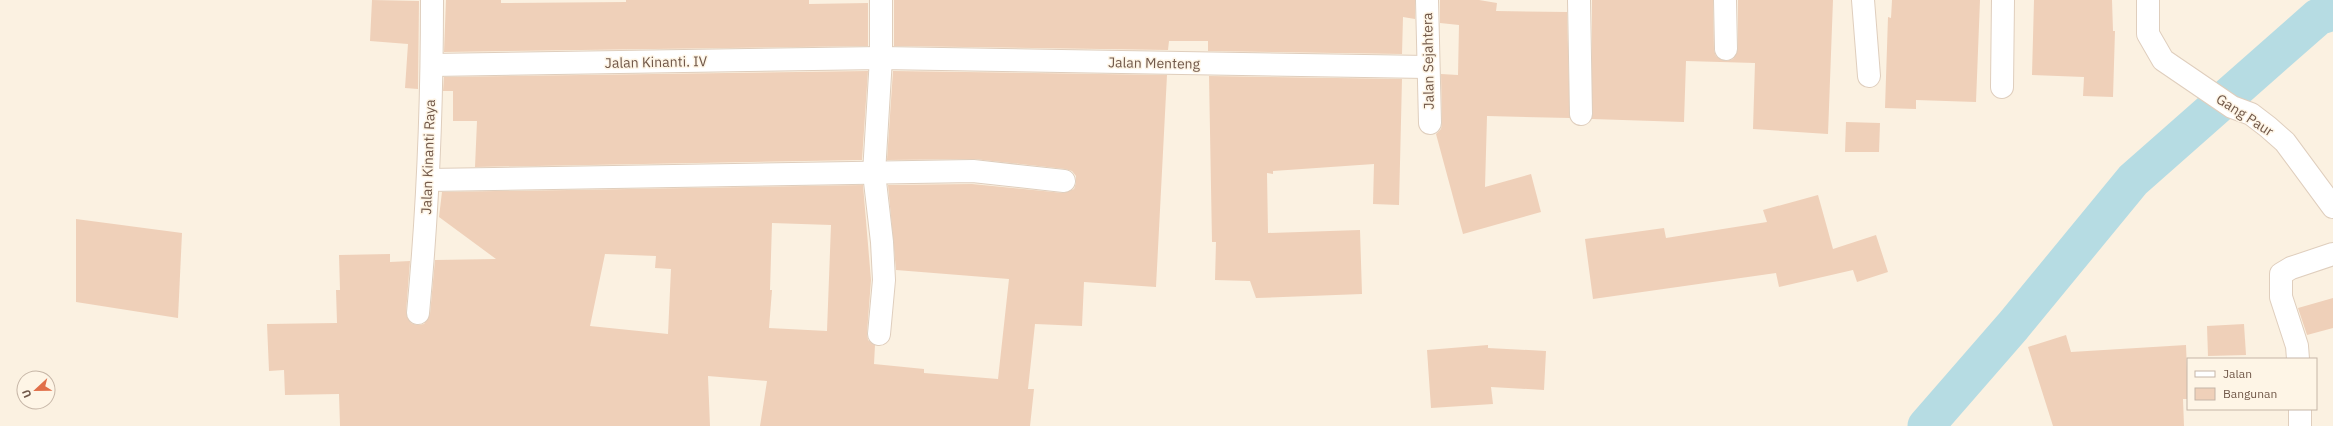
<svg xmlns="http://www.w3.org/2000/svg" width="2333" height="426" font-family="'IBM Plex Sans',sans-serif">
	<rect width="100%" height="100%" fill="#fbf1e1"/>
	<g fill="none" stroke-linecap="round" stroke-linejoin="round">
		<polyline stroke="#b6dce3" stroke-width="37" points="1926,426 2013,326 2133,180 2318,17 2333,12"/>
	</g>
	<g fill="#efd0b9" fill-rule="evenodd">
		<polygon points="372,0 419,1 418,89 405,88 408,44 370,41"/>
		<polygon points="446,0 501,0 501,3 626,2 626,0 809,0 809,4 868,3 868,46 444,52"/>
		<polygon points="894,0 1415,0 1415,19 1403,17 1402,54 1208,51 1208,41 1169,41 1168,50 894,46"/>
		<polygon points="1440,0 1479,0 1497,3 1496,11 1567,12 1570,118 1487,116 1485,187 1531,174 1541,212 1463,234 1436,134 1441,129 1442,123 1441,74 1458,75 1459,25 1440,23"/>
		<polygon points="1592,0 1713,0 1714,50 1716,56 1726,61 1733,59 1738,49 1738,0 1833,0 1828,134 1753,129 1755,63 1686,61 1684,122 1592,119"/>
		<polygon points="1892,0 1980,0 1976,102 1916,100 1916,109 1885,108 1888,17 1891,18"/>
		<polygon points="2034,0 2112,0 2113,31 2115,31 2113,97 2083,96 2084,77 2032,75"/>
		<polygon points="868,71 862,160 475,167 477,121 453,121 453,91 443,91 444,77"/>
		<path d="M 893,71 L 1167,75 L 1156,287 L 1084,282 L 1082,326 L 1035,324 L 1028,389 L 1034,389 L 1030,426 L 760,426 L 767,381 L 708,376 L 710,426 L 340,426 L 339,394 L 285,395 L 284,370 L 269,371 L 267,324 L 337,323 L 336,290 L 340,290 L 339,255 L 390,254 L 390,262 L 410,261 L 406,312 L 411,323 L 417,325 L 424,324 L 430,314 L 435,260 L 496,259 L 439,217 L 442,192 L 863,185 L 871,280 L 867,333 L 868,340 L 875,345 L 874,364 L 924,369 L 924,373 L 998,379 L 1009,279 L 896,270 L 888,185 L 972,184 L 1063,193 L 1074,189 L 1076,183 L 1076,176 L 1072,171 L 1065,169 L 974,159 L 887,160 ZM 772,223 L 831,225 L 827,331 L 769,328 L 772,290 L 770,290 ZM 605,254 L 656,256 L 655,268 L 671,269 L 668,334 L 590,326 Z"/>
		<polygon points="1209,76 1402,79 1399,205 1373,204 1374,164 1273,171 1273,174 1267,173 1268,233 1360,230 1362,294 1256,298 1250,281 1215,280 1216,242 1212,242"/>
		<polygon points="1846,122 1880,123 1879,152 1845,152"/>
		<polygon points="1818,195 1833,249 1876,235 1888,272 1857,282 1853,270 1779,287 1776,273 1593,299 1585,239 1664,228 1666,238 1767,222 1763,210"/>
		<polygon points="76,219 182,233 178,318 76,302"/>
		<polygon points="2333,298 2333,328 2307,335 2298,308"/>
		<polygon points="2244,324 2246,355 2208,356 2207,326"/>
		<polygon points="2066,335 2071,352 2186,345 2188,399 2183,399 2184,426 2053,426 2028,347"/>
		<polygon points="1488,345 1488,348 1546,351 1544,390 1491,387 1493,404 1431,408 1427,350"/>
	</g>
	<g fill="none" stroke-linecap="round" stroke-linejoin="round">
		<defs>
			<g id="minor">
				<polyline points="1427,0 1430,123"/>
				<polyline points="1579,0 1581,114"/>
				<polyline points="1725,0 1726,49"/>
				<polyline points="1863,0 1869,76"/>
				<polyline points="2148,0 2148,34 2163,60 2232,107 2251,114 2268,127 2285,142 2333,207"/>
				<polyline points="432,65 881,58 1427,67"/>
				<polyline points="2002,87 2003,0"/>
				<polyline points="428,180 973,171 1064,181"/>
				<path d="M 418,313 C 428,209 432,105 432,0"/>
				<polyline points="879,334 884,280 882,242 874,173 881,58 881,0"/>
				<polyline points="2298,359 2297,346 2281,297 2281,274 2291,268 2333,254"/>
				<polyline points="2300,409 2300,426"/>
			</g>
		</defs>
		<use href="#minor" stroke="#dfcebd" stroke-width="24"/>
		<use href="#minor" stroke="#fff" stroke-width="22"/>
	</g>
	<g text-anchor="middle" stroke-width="3" stroke-linejoin="round" paint-order="stroke">
		<g font-size="14" fill="#715849" stroke="#fef5e6">
			<text transform="translate(1428 61) rotate(-91)" y="5">Jalan Sejahtera</text>
			<text transform="translate(656 62) rotate(-1)" y="5">Jalan Kinanti. IV</text>
			<text transform="translate(1154 63) rotate(1)" y="5">Jalan Menteng</text>
			<text transform="translate(2245 115) rotate(33)" y="5">Gang Paur</text>
			<text transform="translate(428 157) rotate(-88)" y="5">Jalan Kinanti Raya</text>
		</g>
	</g>
	<rect x="2187" y="358" width="130" height="52" fill="#fef5e6" stroke="#c6b6a7"/>
	<rect x="2195" y="371" width="20" height="6" fill="#ffffff" stroke="#c6b6a7"/>
	<text x="2223" y="378" font-size="12" fill="#715849">Jalan</text>
	<rect x="2195" y="388" width="20" height="12" fill="#efd0b9" stroke="#c6b6a7"/>
	<text x="2223" y="398" font-size="12" fill="#715849">Bangunan</text>
	<g transform="translate(36 390) rotate(248)"><circle r="19" fill="#fef5e6" stroke="#c6b6a7"/>
	<path d="M0-3L7 15L0 10L-7 15Z" fill="#e16f49"/>
	<text y="-6" font-size="11" font-weight="bold" text-anchor="middle" fill="#715849">U</text>
	</g>
</svg>
